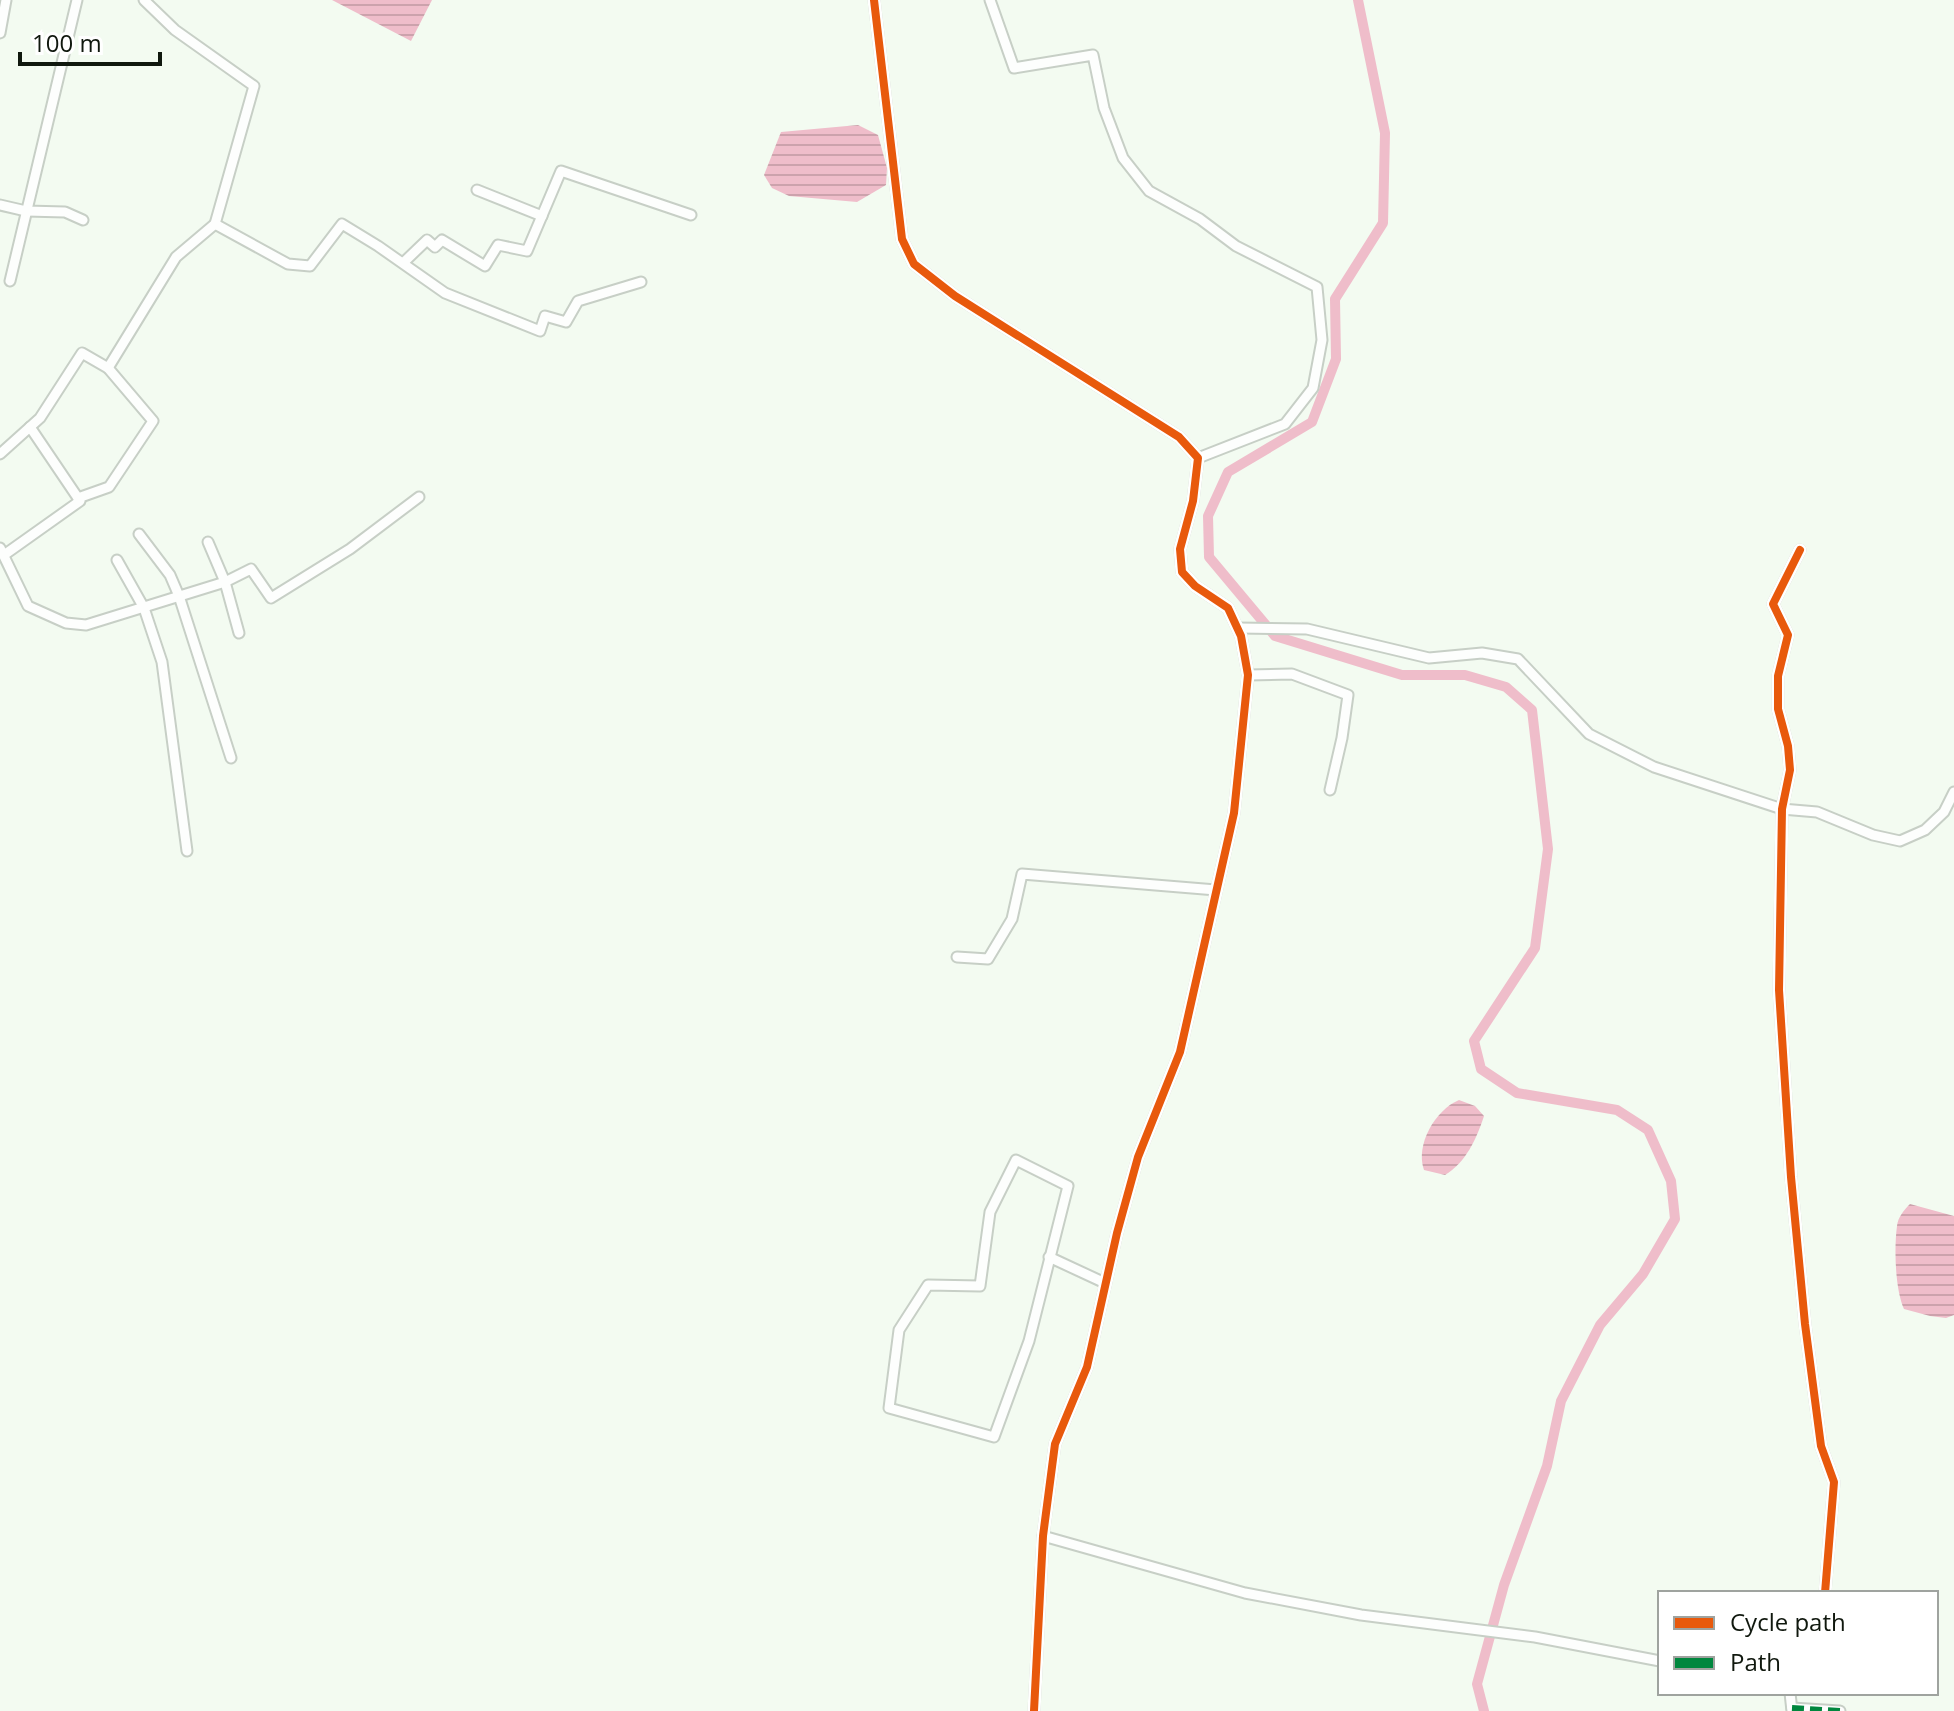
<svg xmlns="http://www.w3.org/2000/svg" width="1954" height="1711" font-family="'Open Sans',sans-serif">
	<defs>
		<pattern id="water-rules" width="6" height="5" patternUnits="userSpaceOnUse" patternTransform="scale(2)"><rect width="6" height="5" fill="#efbdca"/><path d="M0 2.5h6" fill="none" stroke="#cca2ac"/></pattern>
	</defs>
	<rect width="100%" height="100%" fill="#f3fbf1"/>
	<g fill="url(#water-rules)">
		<polygon points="332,0 432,0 411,41"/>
		<polygon points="858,125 878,135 887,168 886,185 857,202 789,196 772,188 764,175 781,132"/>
		<path d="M 1459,1100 L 1475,1106 L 1484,1116 C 1476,1140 1466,1162 1445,1175 L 1424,1170 C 1415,1145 1435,1110 1459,1100 Z"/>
		<path d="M 1910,1204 L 1954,1216 L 1954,1315 L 1946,1318 L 1930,1316 L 1904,1309 C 1895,1289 1894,1248 1897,1226 C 1898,1217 1904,1210 1910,1204 Z"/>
	</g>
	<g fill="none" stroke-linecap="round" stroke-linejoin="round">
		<polyline stroke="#efbdca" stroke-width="10" points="1358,0 1385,133 1383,223 1335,299 1336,359 1312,422 1228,472 1208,516 1209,557 1275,636 1402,675 1465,675 1506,687 1532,710 1548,849 1535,948 1474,1041 1481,1069 1517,1093 1617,1110 1648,1130 1671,1181 1675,1219 1643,1274 1600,1325 1561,1401 1547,1466 1504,1585 1477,1684 1484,1711"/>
		<defs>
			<g id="minor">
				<polyline points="144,0 175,30 254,86 215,224 288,264 310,266 342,224 378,246 445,293 540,331 545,316 566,322 578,301 641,282"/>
				<polyline points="874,0 902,239 914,264 955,296 1179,437 1198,458 1193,501 1180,549 1182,572 1195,586 1228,608 1241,636 1248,675 1234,813 1180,1052 1138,1157 1117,1233 1087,1367 1055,1444 1043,1536 1034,1711"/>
				<polyline points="990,0 1014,68 1093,55 1104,108 1123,158 1149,191 1200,219 1236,246 1317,287 1322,340 1313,388 1285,424 1198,458"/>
				<polyline points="0,33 6,0"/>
				<polyline points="477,190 542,216"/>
				<polyline points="0,205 26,211 65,212 83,220"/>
				<polyline points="403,263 427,240 435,247 442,240 485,266 498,245 527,251 561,171 691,215"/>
				<polyline points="10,281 77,0"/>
				<polyline points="0,454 40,418 82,353 108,368 176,257 215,224"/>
				<polyline points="78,498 109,487 153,421 108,368"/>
				<polyline points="139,534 170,575 179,596 231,758"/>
				<polyline points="208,542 225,582 239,633"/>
				<polyline points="0,548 28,606 66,623 86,625 225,582 251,569 271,598 350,549 419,497"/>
				<polyline points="1800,550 1773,604 1788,635 1778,676 1778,709 1788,746 1790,770 1782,809 1779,990 1791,1177 1805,1324 1821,1446 1834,1482 1825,1593"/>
				<polyline points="4,555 80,501 30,427"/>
				<polyline points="117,560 144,608 162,662 187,851"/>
				<polyline points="1238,628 1307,629 1429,658 1482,653 1518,659 1589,734 1654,767 1782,809 1817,812 1873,835 1900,841 1925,830 1944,812 1954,792"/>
				<polyline points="1248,675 1292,674 1348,695 1342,738 1330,790"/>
				<polyline points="957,957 988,959 1012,919 1022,874 1216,890"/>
				<polygon points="1016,1160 1068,1186 1029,1341 994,1437 889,1408 899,1330 928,1285 980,1286 990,1212"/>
				<polyline points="1049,1257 1105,1283"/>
				<polyline points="1043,1536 1245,1593 1361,1615 1535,1637 1660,1661"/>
				<polyline points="1790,1693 1792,1711"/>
				<polyline points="1792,1708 1840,1711"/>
			</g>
		</defs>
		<use href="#minor" stroke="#c7cfc6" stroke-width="13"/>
		<use href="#minor" stroke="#fdfefd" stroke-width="9"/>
		<polyline stroke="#00873e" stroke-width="6" stroke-dasharray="12 6" stroke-linecap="butt" points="1792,1708 1840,1711"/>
		<defs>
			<g id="cycleway">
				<polyline points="874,0 902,239 914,264 955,296 1179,437 1198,458 1193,501 1180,549 1182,572 1195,586 1228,608 1241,636 1248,675 1234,813 1180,1052 1138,1157 1117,1233 1087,1367 1055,1444 1043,1536 1034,1711"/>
				<polyline points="1800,550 1773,604 1788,635 1778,676 1778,709 1788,746 1790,770 1782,809 1779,990 1791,1177 1805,1324 1821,1446 1834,1482 1825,1593"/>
			</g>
		</defs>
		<use href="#cycleway" stroke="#fff" stroke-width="13"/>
		<use href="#cycleway" stroke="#e8590c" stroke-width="8"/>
	</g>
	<rect x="1658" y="1591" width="280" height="104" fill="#ffffff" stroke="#9fa39f" stroke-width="2"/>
	<rect x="1674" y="1617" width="40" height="12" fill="#e8590c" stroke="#9fa39f" stroke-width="2"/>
	<text x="1730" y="1631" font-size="24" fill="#10180e">Cycle path</text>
	<rect x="1674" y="1657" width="40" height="12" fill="#00873e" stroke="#9fa39f" stroke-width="2"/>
	<text x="1730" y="1671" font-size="24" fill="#10180e">Path</text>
	<path d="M20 52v12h140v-12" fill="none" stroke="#10180e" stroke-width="4"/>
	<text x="32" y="52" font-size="24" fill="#10180e" stroke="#ffffff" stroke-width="6" paint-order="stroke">100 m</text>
</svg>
